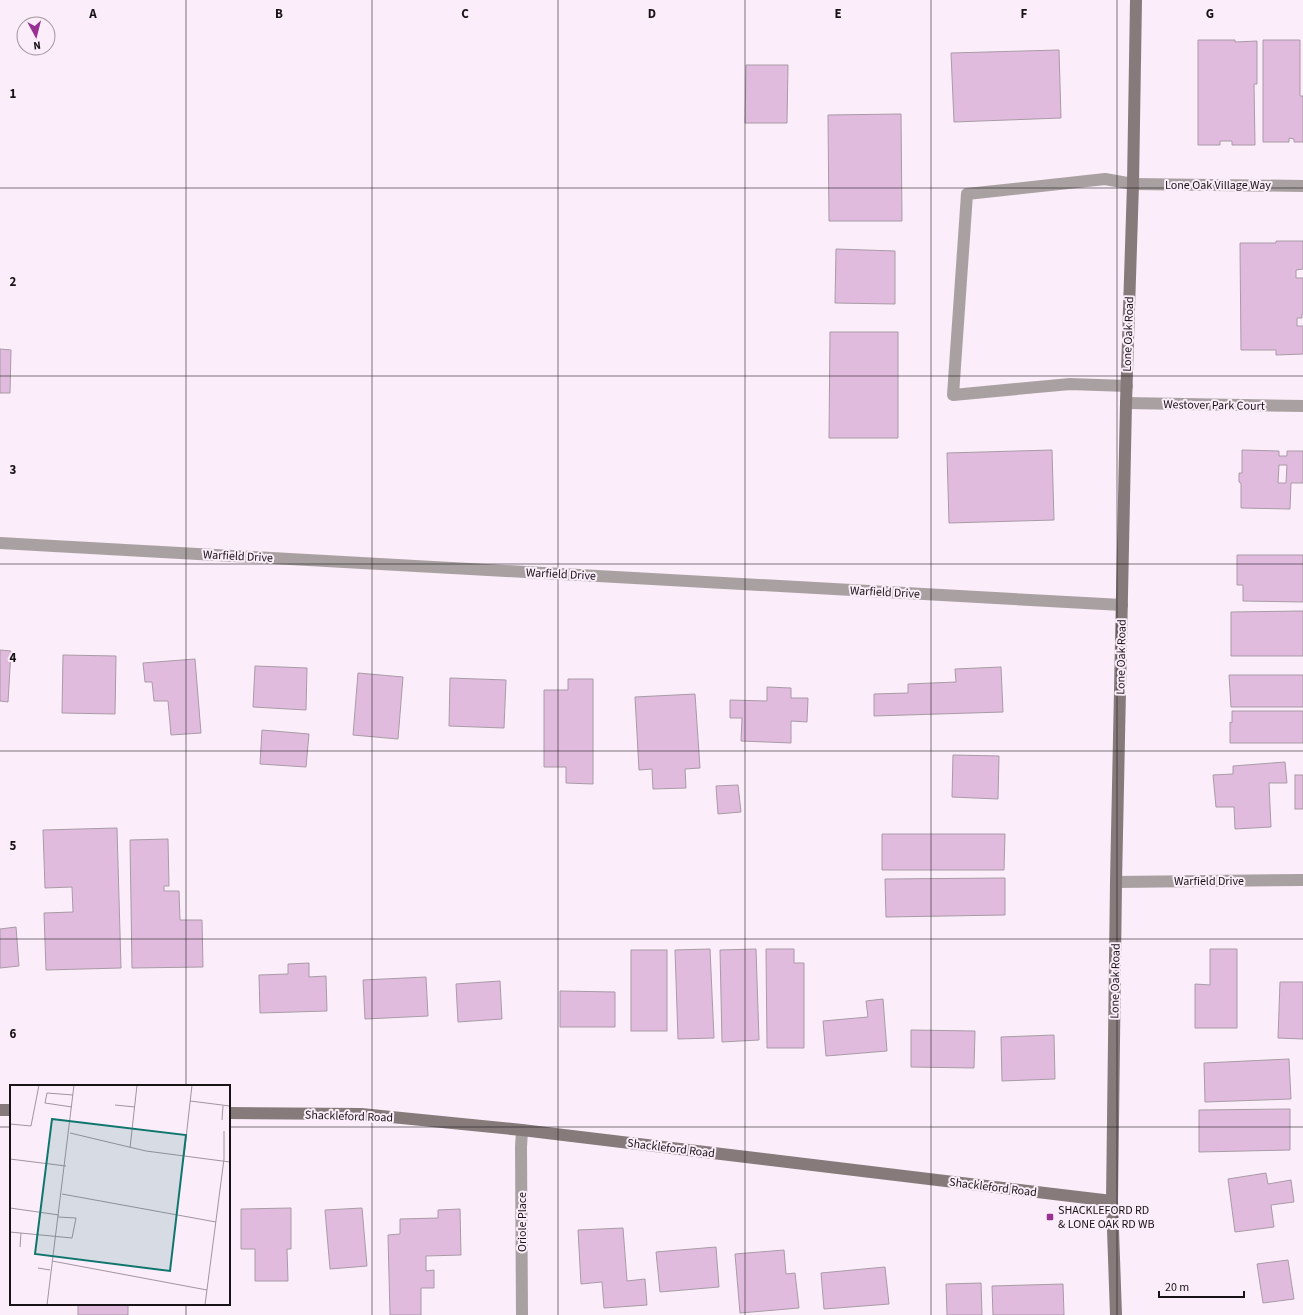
<svg xmlns="http://www.w3.org/2000/svg" width="1303" height="1315" font-family="'Source Sans 3',sans-serif">
	<rect width="100%" height="100%" fill="#fbedf9"/>
	<g fill="#e1bbdd" stroke="#a89ba6" fill-rule="evenodd">
		<polygon points="1198,40 1235,40 1235,42 1257,41 1257,84 1254,84 1255,145 1232,145 1232,141 1220,141 1220,145 1198,145"/>
		<polygon points="1263,40 1300,40 1300,96 1303,96 1303,142 1294,142 1294,139 1289,138 1289,142 1263,142"/>
		<polygon points="1059,50 1061,118 954,122 951,53"/>
		<polygon points="746,65 788,65 787,123 745,123"/>
		<polygon points="901,114 902,221 829,221 828,115"/>
		<polygon points="1276,241 1303,241 1303,269 1296,270 1296,278 1303,278 1303,314 1302,314 1302,318 1297,318 1297,326 1303,326 1303,354 1276,355 1276,350 1241,350 1240,243 1276,243"/>
		<polygon points="836,249 895,251 895,304 835,303"/>
		<polygon points="830,332 898,332 898,438 829,438"/>
		<polygon points="0,349 11,350 10,393 0,393"/>
		<polygon points="1052,450 1054,520 949,523 947,453"/>
		<path d="M 1242,450 L 1279,451 L 1279,456 L 1287,456 L 1287,451 L 1303,451 L 1303,483 L 1291,483 L 1290,509 L 1241,508 L 1241,483 L 1239,482 L 1239,473 L 1242,473 ZM 1279,465 L 1287,465 L 1286,483 L 1278,483 Z"/>
		<polygon points="1237,555 1303,555 1303,602 1243,601 1243,585 1237,585"/>
		<polygon points="1303,611 1303,656 1231,656 1231,612"/>
		<polygon points="0,650 11,651 8,702 0,701"/>
		<polygon points="63,655 116,656 115,714 62,713"/>
		<polygon points="195,659 201,733 171,735 168,701 154,701 152,682 145,682 143,663"/>
		<polygon points="255,666 307,668 306,710 253,707"/>
		<polygon points="1001,667 1003,712 874,716 874,694 908,693 908,684 956,682 955,669"/>
		<polygon points="358,673 403,677 398,739 353,735"/>
		<polygon points="1229,675 1303,675 1303,707 1231,707"/>
		<polygon points="450,678 506,680 504,728 449,726"/>
		<polygon points="568,679 593,679 593,784 566,783 566,767 544,767 544,690 568,690"/>
		<polygon points="767,687 791,688 791,698 808,698 807,722 791,721 791,743 741,741 742,718 730,718 730,700 767,701"/>
		<polygon points="695,694 700,768 685,769 686,788 653,789 652,769 639,770 635,697"/>
		<polygon points="1232,711 1303,711 1303,743 1230,743 1230,722 1232,723"/>
		<polygon points="262,730 309,734 306,767 260,764"/>
		<polygon points="953,755 999,756 998,799 952,797"/>
		<polygon points="1285,762 1287,783 1269,783 1271,827 1235,829 1234,807 1216,807 1213,775 1233,774 1233,766"/>
		<rect x="1295" y="775" width="8" height="34"/>
		<polygon points="738,785 741,812 718,814 716,786"/>
		<polygon points="117,828 121,968 46,970 44,913 73,912 72,887 45,888 43,830"/>
		<polygon points="882,834 1005,834 1004,870 882,870"/>
		<polygon points="168,839 169,886 164,886 164,891 179,891 180,920 202,920 203,967 132,968 130,840"/>
		<polygon points="1005,878 1005,915 886,917 885,879"/>
		<polygon points="16,927 19,966 0,968 0,929"/>
		<polygon points="710,949 714,1038 678,1039 675,950"/>
		<polygon points="756,949 759,1040 722,1042 720,950"/>
		<polygon points="766,949 794,949 794,963 804,963 804,1048 767,1048"/>
		<polygon points="1210,949 1237,949 1237,1028 1195,1028 1195,984 1210,985"/>
		<rect x="631" y="950" width="36" height="81"/>
		<polygon points="309,963 309,977 326,976 327,1011 260,1013 259,975 288,974 288,964"/>
		<polygon points="426,977 428,1016 365,1019 363,980"/>
		<polygon points="500,981 502,1019 458,1022 456,984"/>
		<polygon points="1280,982 1303,982 1303,1039 1278,1038"/>
		<polygon points="560,991 615,992 615,1027 560,1027"/>
		<polygon points="883,999 887,1051 826,1056 823,1021 868,1017 866,1001"/>
		<polygon points="911,1030 975,1031 974,1068 911,1067"/>
		<polygon points="1054,1035 1055,1079 1002,1081 1001,1037"/>
		<polygon points="1289,1059 1291,1099 1205,1102 1204,1063"/>
		<polygon points="1290,1109 1290,1150 1199,1152 1199,1110"/>
		<polygon points="1266,1173 1268,1184 1291,1180 1294,1202 1271,1205 1274,1227 1235,1232 1228,1179"/>
		<polygon points="291,1208 291,1249 287,1249 288,1281 255,1281 255,1249 241,1249 241,1209"/>
		<polygon points="362,1208 367,1266 330,1269 325,1210"/>
		<polygon points="460,1209 461,1255 426,1256 426,1271 434,1270 434,1288 421,1288 421,1315 390,1315 388,1235 400,1234 400,1219 438,1218 438,1210"/>
		<polygon points="623,1228 627,1281 645,1279 647,1305 604,1308 602,1282 581,1284 578,1230"/>
		<polygon points="716,1247 719,1287 660,1292 656,1252"/>
		<polygon points="784,1250 786,1274 795,1273 799,1308 740,1313 735,1254"/>
		<polygon points="1288,1260 1294,1299 1263,1303 1257,1264"/>
		<polygon points="885,1267 889,1304 824,1309 821,1273"/>
		<polygon points="981,1283 982,1315 947,1315 946,1284"/>
		<polygon points="1063,1284 1064,1315 993,1315 992,1286"/>
		<rect x="78" y="1304" width="50" height="11"/>
	</g>
	<g fill="none" stroke-linecap="round" stroke-linejoin="round">
		<polyline stroke="#a9a1a1" stroke-width="12" points="1127,386 1070,384 953,395 967,194 1105,179 1133,184"/>
		<g stroke="#a9a1a1" stroke-width="12">
			<polyline points="1133,184 1303,186"/>
			<polyline points="1126,403 1303,406"/>
			<polyline points="0,543 1122,605"/>
			<polyline points="1116,882 1303,880"/>
			<polyline points="522,1315 521,1147 522,1130"/>
		</g>
		<g stroke="#867a7a" stroke-width="12">
			<polyline points="0,1110 11,1110"/>
			<polyline points="229,1113 361,1114 522,1130 1112,1201"/>
			<polyline points="1116,1315 1112,1201 1116,882 1126,403 1133,184 1136,0"/>
		</g>
	</g>
	<path fill="none" stroke="#181317" stroke-width="1" stroke-opacity="0.55" d="M 186,0 L 186,1086M 372,0 L 372,1315M 558,0 L 558,1315M 745,0 L 745,1315M 931,0 L 931,1315M 1117,0 L 1117,1315M 0,188 L 1303,188M 0,376 L 1303,376M 0,564 L 1303,564M 0,751 L 1303,751M 0,939 L 1303,939M 0,1127 L 11,1127M 229,1127 L 1303,1127M 186,1304 L 186,1315"/>
	<rect fill="#993093" stroke="#fbedf9" stroke-width="1.5" x="1046" y="1213" width="8" height="8" rx="2"/>
	<g text-anchor="middle" stroke-width="4" stroke-linejoin="round" paint-order="stroke">
		<g font-size="12" fill="#181317" stroke="#fbedf9">
			<text x="1218" y="189">Lone Oak Village Way</text>
			<text transform="translate(1128 334) rotate(-88)" y="4">Lone Oak Road</text>
			<text transform="translate(1214 405) rotate(1)" y="4">Westover Park Court</text>
			<text transform="translate(238 556) rotate(3)" y="4">Warfield Drive</text>
			<text transform="translate(561 574) rotate(3)" y="4">Warfield Drive</text>
			<text transform="translate(885 592) rotate(3)" y="4">Warfield Drive</text>
			<text transform="translate(1121 657) rotate(-89)" y="4">Lone Oak Road</text>
			<text x="1209" y="885">Warfield Drive</text>
			<text transform="translate(1115 981) rotate(-89)" y="4">Lone Oak Road</text>
			<text transform="translate(349 1116) rotate(2)" y="4">Shackleford Road</text>
			<text transform="translate(671 1148) rotate(7)" y="4">Shackleford Road</text>
			<text transform="translate(993 1187) rotate(7)" y="4">Shackleford Road</text>
			<text transform="translate(522 1222) rotate(-90)" y="4">Oriole Place</text>
		</g>
		<g font-size="12" fill="#181317" stroke="#fbedf9" text-anchor="start">
			<text x="1058" y="1214">SHACKLEFORD RD<tspan x="1058" dy="14">&amp; LONE OAK RD WB</tspan></text>
		</g>
	</g>
	<g transform="translate(10 1085)">
		<rect width="220" height="220" fill="#fbedf9"/>
		<path fill="none" stroke="#a0969f" stroke-width="1" d="M 180,16 L 220,21M 105,20 L 125,22M 62,22 L 35,18 L 37,8 L 63,10M 212,35 L 213,21M 0,39 L 21,41 L 29,0M 60,48 L 136,66 L 220,77M 120,63 L 127,0M 174,71 L 182,0M 0,74 L 56,81M 52,109 L 206,137M 0,123 L 49,130M 0,147 L 62,153 L 66,133 L 48,132M 10,162 L 11,148M 42,176 L 197,205M 28,183 L 40,185M 37,220 L 64,0M 195,220 L 214,74 L 214,46"/>
		<path fill="#0f766e" fill-opacity="0.15" stroke="#0f766e" stroke-width="2" d="M 42,34 L 176,50 L 160,186 L 25,169 Z"/>
		<rect width="220" height="220" fill="none" stroke="#181317" stroke-width="2"/>
	</g>
	<g font-size="13" text-anchor="middle" font-weight="bold" fill="#181317" stroke="#fbedf9" stroke-width="4" stroke-linejoin="round" paint-order="stroke">
		<text x="93" y="18">A</text>
		<text x="279" y="18">B</text>
		<text x="465" y="18">C</text>
		<text x="652" y="18">D</text>
		<text x="838" y="18">E</text>
		<text x="1024" y="18">F</text>
		<text x="1210" y="18">G</text>
		<text x="13" y="98">1</text>
		<text x="13" y="286">2</text>
		<text x="13" y="474">3</text>
		<text x="13" y="662">4</text>
		<text x="13" y="850">5</text>
		<text x="13" y="1038">6</text>
	</g>
	<g transform="translate(36 36) rotate(173)"><circle r="19" fill="#fbedf9" stroke="#a0969f"/>
	<path d="M0-3L7 15L0 10L-7 15Z" fill="#993093"/>
	<text y="-6" font-size="11" font-weight="bold" text-anchor="middle" fill="#181317">N</text>
	</g>
	<path d="M1159 1291v6h85v-6" fill="none" stroke="#181317" stroke-width="2"/>
	<text x="1165" y="1291" font-size="12" fill="#181317" stroke="#fbedf9" stroke-width="3" paint-order="stroke">20 m</text>
</svg>
